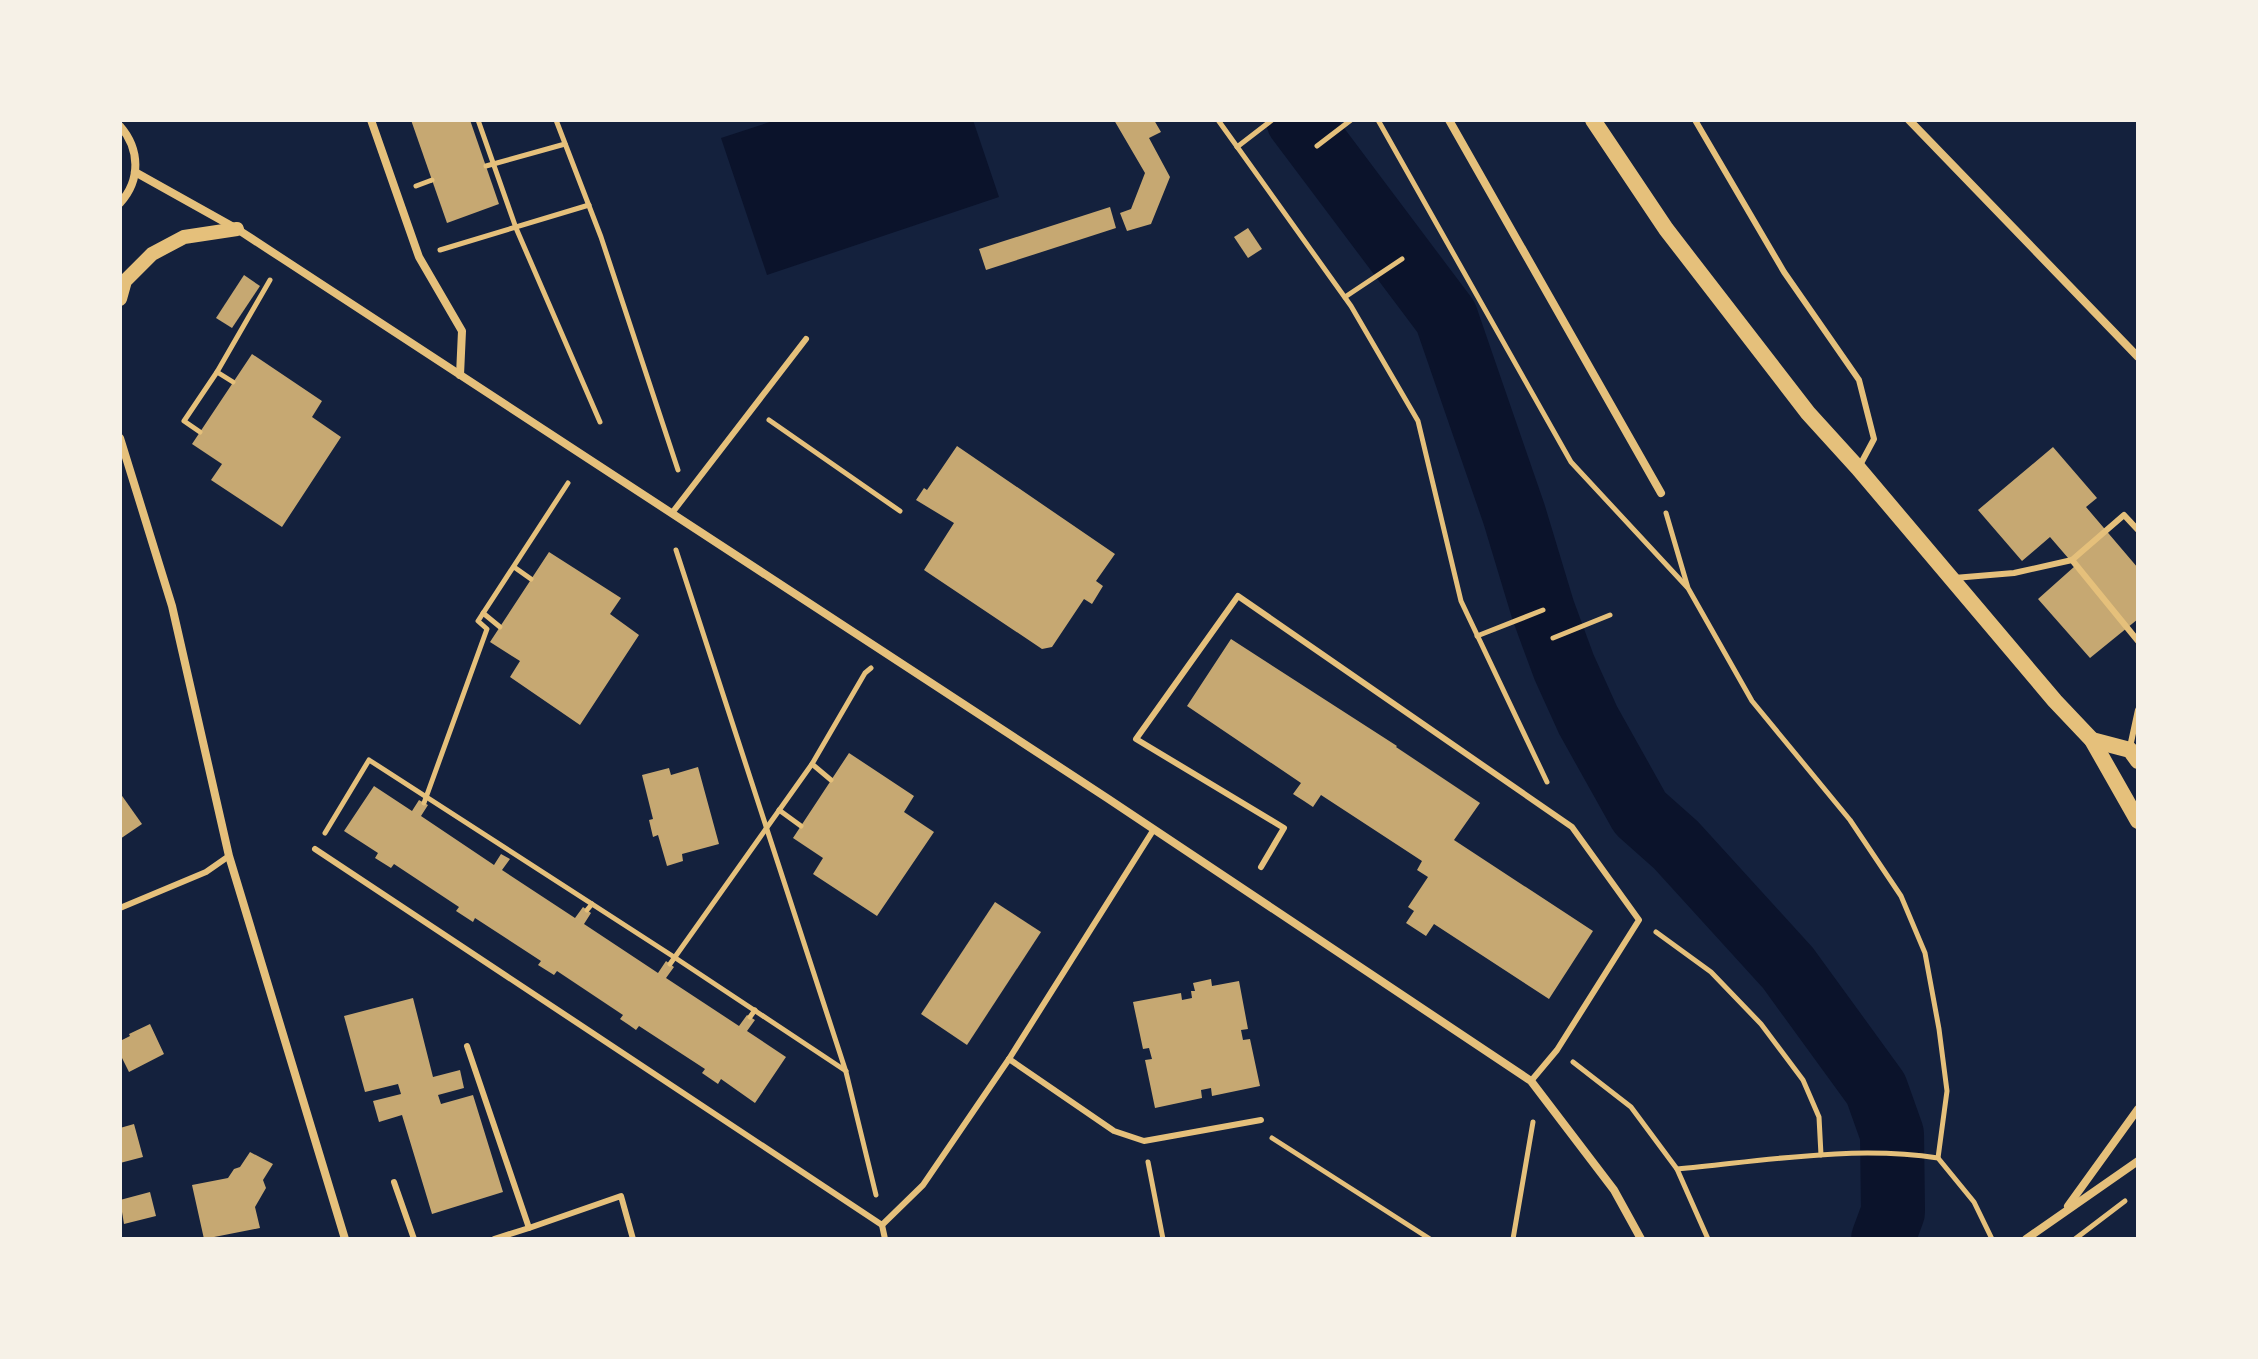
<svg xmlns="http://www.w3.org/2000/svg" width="2258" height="1359" font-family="Jost,sans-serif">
	<rect width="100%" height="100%" fill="#14213d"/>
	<polygon fill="#0b132b" points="776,120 973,120 999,197 767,275 721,138"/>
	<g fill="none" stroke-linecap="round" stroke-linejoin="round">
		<polyline stroke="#0b132b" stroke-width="64" points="1298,120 1446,317 1514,514 1543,610 1564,667 1588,720 1640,813 1676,845 1788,968 1876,1089 1892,1134 1893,1212 1883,1239"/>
	</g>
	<g fill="#c6a872">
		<polygon points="411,120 470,120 499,204 447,223"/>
		<polygon points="1114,120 1154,120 1161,132 1149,138 1170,177 1151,224 1127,231 1120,213 1131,209 1145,173"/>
		<polygon points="1110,207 1116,228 986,270 979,249"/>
		<polygon points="1248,228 1262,249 1248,258 1234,237"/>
		<polygon points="244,275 260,286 232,328 216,318"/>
		<polygon points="252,354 322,401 312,417 341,437 282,527 211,480 222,464 192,444"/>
		<polygon points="957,446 1115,554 1096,581 1103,586 1092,604 1084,599 1052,647 1042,649 924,570 954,523 916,500 924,488 927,490"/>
		<polygon points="2053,447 2097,498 2086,507 2138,568 2138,619 2090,658 2038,599 2075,566 2050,537 2022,561 1978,510"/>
		<polygon points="549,552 621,598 610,614 639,635 580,725 510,677 520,661 490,642"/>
		<polygon points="1231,639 1397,746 1396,747 1480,803 1454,840 1593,931 1549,999 1434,924 1426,936 1406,923 1414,911 1408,907 1428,877 1417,870 1422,861 1321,795 1313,807 1304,801 1293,794 1301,783 1187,706"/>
		<polygon points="849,753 914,796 904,812 934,832 877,916 813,874 823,858 793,838"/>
		<polygon points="698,767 719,844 682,854 683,861 667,866 658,835 653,837 649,820 653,819 642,775 669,768 671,775"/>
		<polygon points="374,786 412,811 419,800 428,805 421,816 494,865 501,854 510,859 502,870 575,918 583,907 591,913 584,924 658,973 666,961 674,967 666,978 739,1026 747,1015 755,1020 747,1031 786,1057 755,1103 721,1079 718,1084 702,1073 705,1069 639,1026 636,1030 629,1025 620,1019 623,1015 557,971 554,975 538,965 541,961 475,918 473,922 456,911 459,907 394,864 391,868 375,858 378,853 344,831"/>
		<polygon points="120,793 142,824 120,839"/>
		<polygon points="995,902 1041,932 967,1045 921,1014"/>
		<polygon points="1211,979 1212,986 1239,981 1248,1029 1241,1030 1243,1040 1250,1039 1260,1086 1212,1096 1211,1088 1201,1090 1202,1098 1155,1108 1145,1060 1152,1059 1149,1048 1143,1049 1133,1002 1181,993 1182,1000 1192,998 1191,991 1195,991 1193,983"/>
		<polygon points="413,998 433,1077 460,1070 464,1088 438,1095 441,1104 473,1095 503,1192 432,1214 402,1115 379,1122 373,1101 401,1094 398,1084 365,1092 344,1016"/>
		<polygon points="150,1024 164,1054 129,1072 120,1054 120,1041 130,1036 129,1034"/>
		<polygon points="134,1124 143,1157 120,1163 120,1128"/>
		<polygon points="250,1152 273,1164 263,1180 266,1188 255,1207 260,1228 204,1239 192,1185 228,1178 234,1169 240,1167"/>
		<polygon points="150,1192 156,1216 124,1224 120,1200"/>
	</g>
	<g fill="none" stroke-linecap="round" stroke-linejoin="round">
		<g stroke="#e5c07b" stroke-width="5">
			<polyline points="478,120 516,228 600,422"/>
			<polyline points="556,120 601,237 678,470"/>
			<polyline points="1218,120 1351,306 1418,421 1461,601 1547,782"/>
			<polyline points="1378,120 1571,462 1687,587"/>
			<polyline points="1317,146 1351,120"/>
			<polyline points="1237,147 1272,120"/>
			<polyline points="486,166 565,144"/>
			<polyline points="416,186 432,180"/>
			<polyline points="440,250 589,205"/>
			<polyline points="1345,297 1402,259"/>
			<polyline points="217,372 233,382"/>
			<polyline points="769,420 900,511"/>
			<polyline points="200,432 184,421 217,372 270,280"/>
			<polyline points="1666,513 1688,588 1752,701 1850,820 1901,896 1925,953 1939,1029 1947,1091 1938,1158"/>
			<polyline points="676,550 846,1072 876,1195"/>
			<polyline points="514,567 531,579"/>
			<polyline points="483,613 500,627"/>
			<polyline points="1477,636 1543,610"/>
			<polyline points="1553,638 1610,615"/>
			<polyline points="812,764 831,780"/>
			<polyline points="424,803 487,629 478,621 568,483"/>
			<polyline points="779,810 801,826"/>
			<polyline points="325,833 369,760 674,957 846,1071"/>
			<polyline points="587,910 592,904"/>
			<polyline points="1656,932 1711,972 1761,1024 1803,1080 1819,1117 1821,1155"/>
			<polyline points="670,964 812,764 865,673 871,668"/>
			<polyline points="750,1017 755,1010"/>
			<path d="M 1573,1062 L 1631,1107 L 1677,1169 C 1763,1161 1853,1145 1938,1158 L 1974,1202 L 1992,1239"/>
			<polyline points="1272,1138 1430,1239"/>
			<polyline points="1148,1162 1163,1239"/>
			<polyline points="1677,1169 1708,1239"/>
			<polyline points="1513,1239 1533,1122"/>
			<polyline points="2075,1239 2125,1201"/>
		</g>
		<g stroke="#e5c07b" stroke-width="6">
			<polyline points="1695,120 1784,272 1859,380 1874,439 1859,467"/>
			<polyline points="672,513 806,339"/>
			<polyline points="2072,560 2124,515 2138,530"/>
			<polyline points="1954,578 2014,573 2072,560 2138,641"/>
			<polyline points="2130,747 2138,710"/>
			<polyline points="315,849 882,1225 923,1185 1009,1059 1154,829"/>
			<polyline points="1261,867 1284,828 1136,739 1238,596 1572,827 1639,920 1557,1050 1531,1081"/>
			<polyline points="120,908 206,872 229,856"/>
			<polyline points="467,1046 529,1228 621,1196 633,1239"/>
			<polyline points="1009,1059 1114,1131 1144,1141 1261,1120"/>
			<polyline points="394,1182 414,1239"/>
			<polyline points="882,1225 885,1239"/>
			<polyline points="494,1239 529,1228"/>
		</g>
		<g stroke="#e5c07b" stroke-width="8">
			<polyline points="371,120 419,257 462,331 460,375"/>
			<polyline points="1449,120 1661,493"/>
			<polyline points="1909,120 2138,357"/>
			<path d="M 120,126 C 140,149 141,180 120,203"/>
			<polyline points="135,172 237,229 283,259 1107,798 1531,1081 1614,1190 1641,1239"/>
			<polyline points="120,438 172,606 229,856 345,1239"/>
			<polyline points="2068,1206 2138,1109"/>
			<polyline points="2026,1239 2138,1161"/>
		</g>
		<polyline stroke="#e5c07b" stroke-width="14" points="120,299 125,281 152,254 184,237 237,229"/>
		<g stroke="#e5c07b" stroke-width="16">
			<polyline points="1593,120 1666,229 1808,413 1858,468 2055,701 2092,740 2138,821"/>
			<polyline points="2092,740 2130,750 2138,761"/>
		</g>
	</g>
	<rect width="2258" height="1359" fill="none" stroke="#f6f1e7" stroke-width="244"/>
</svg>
